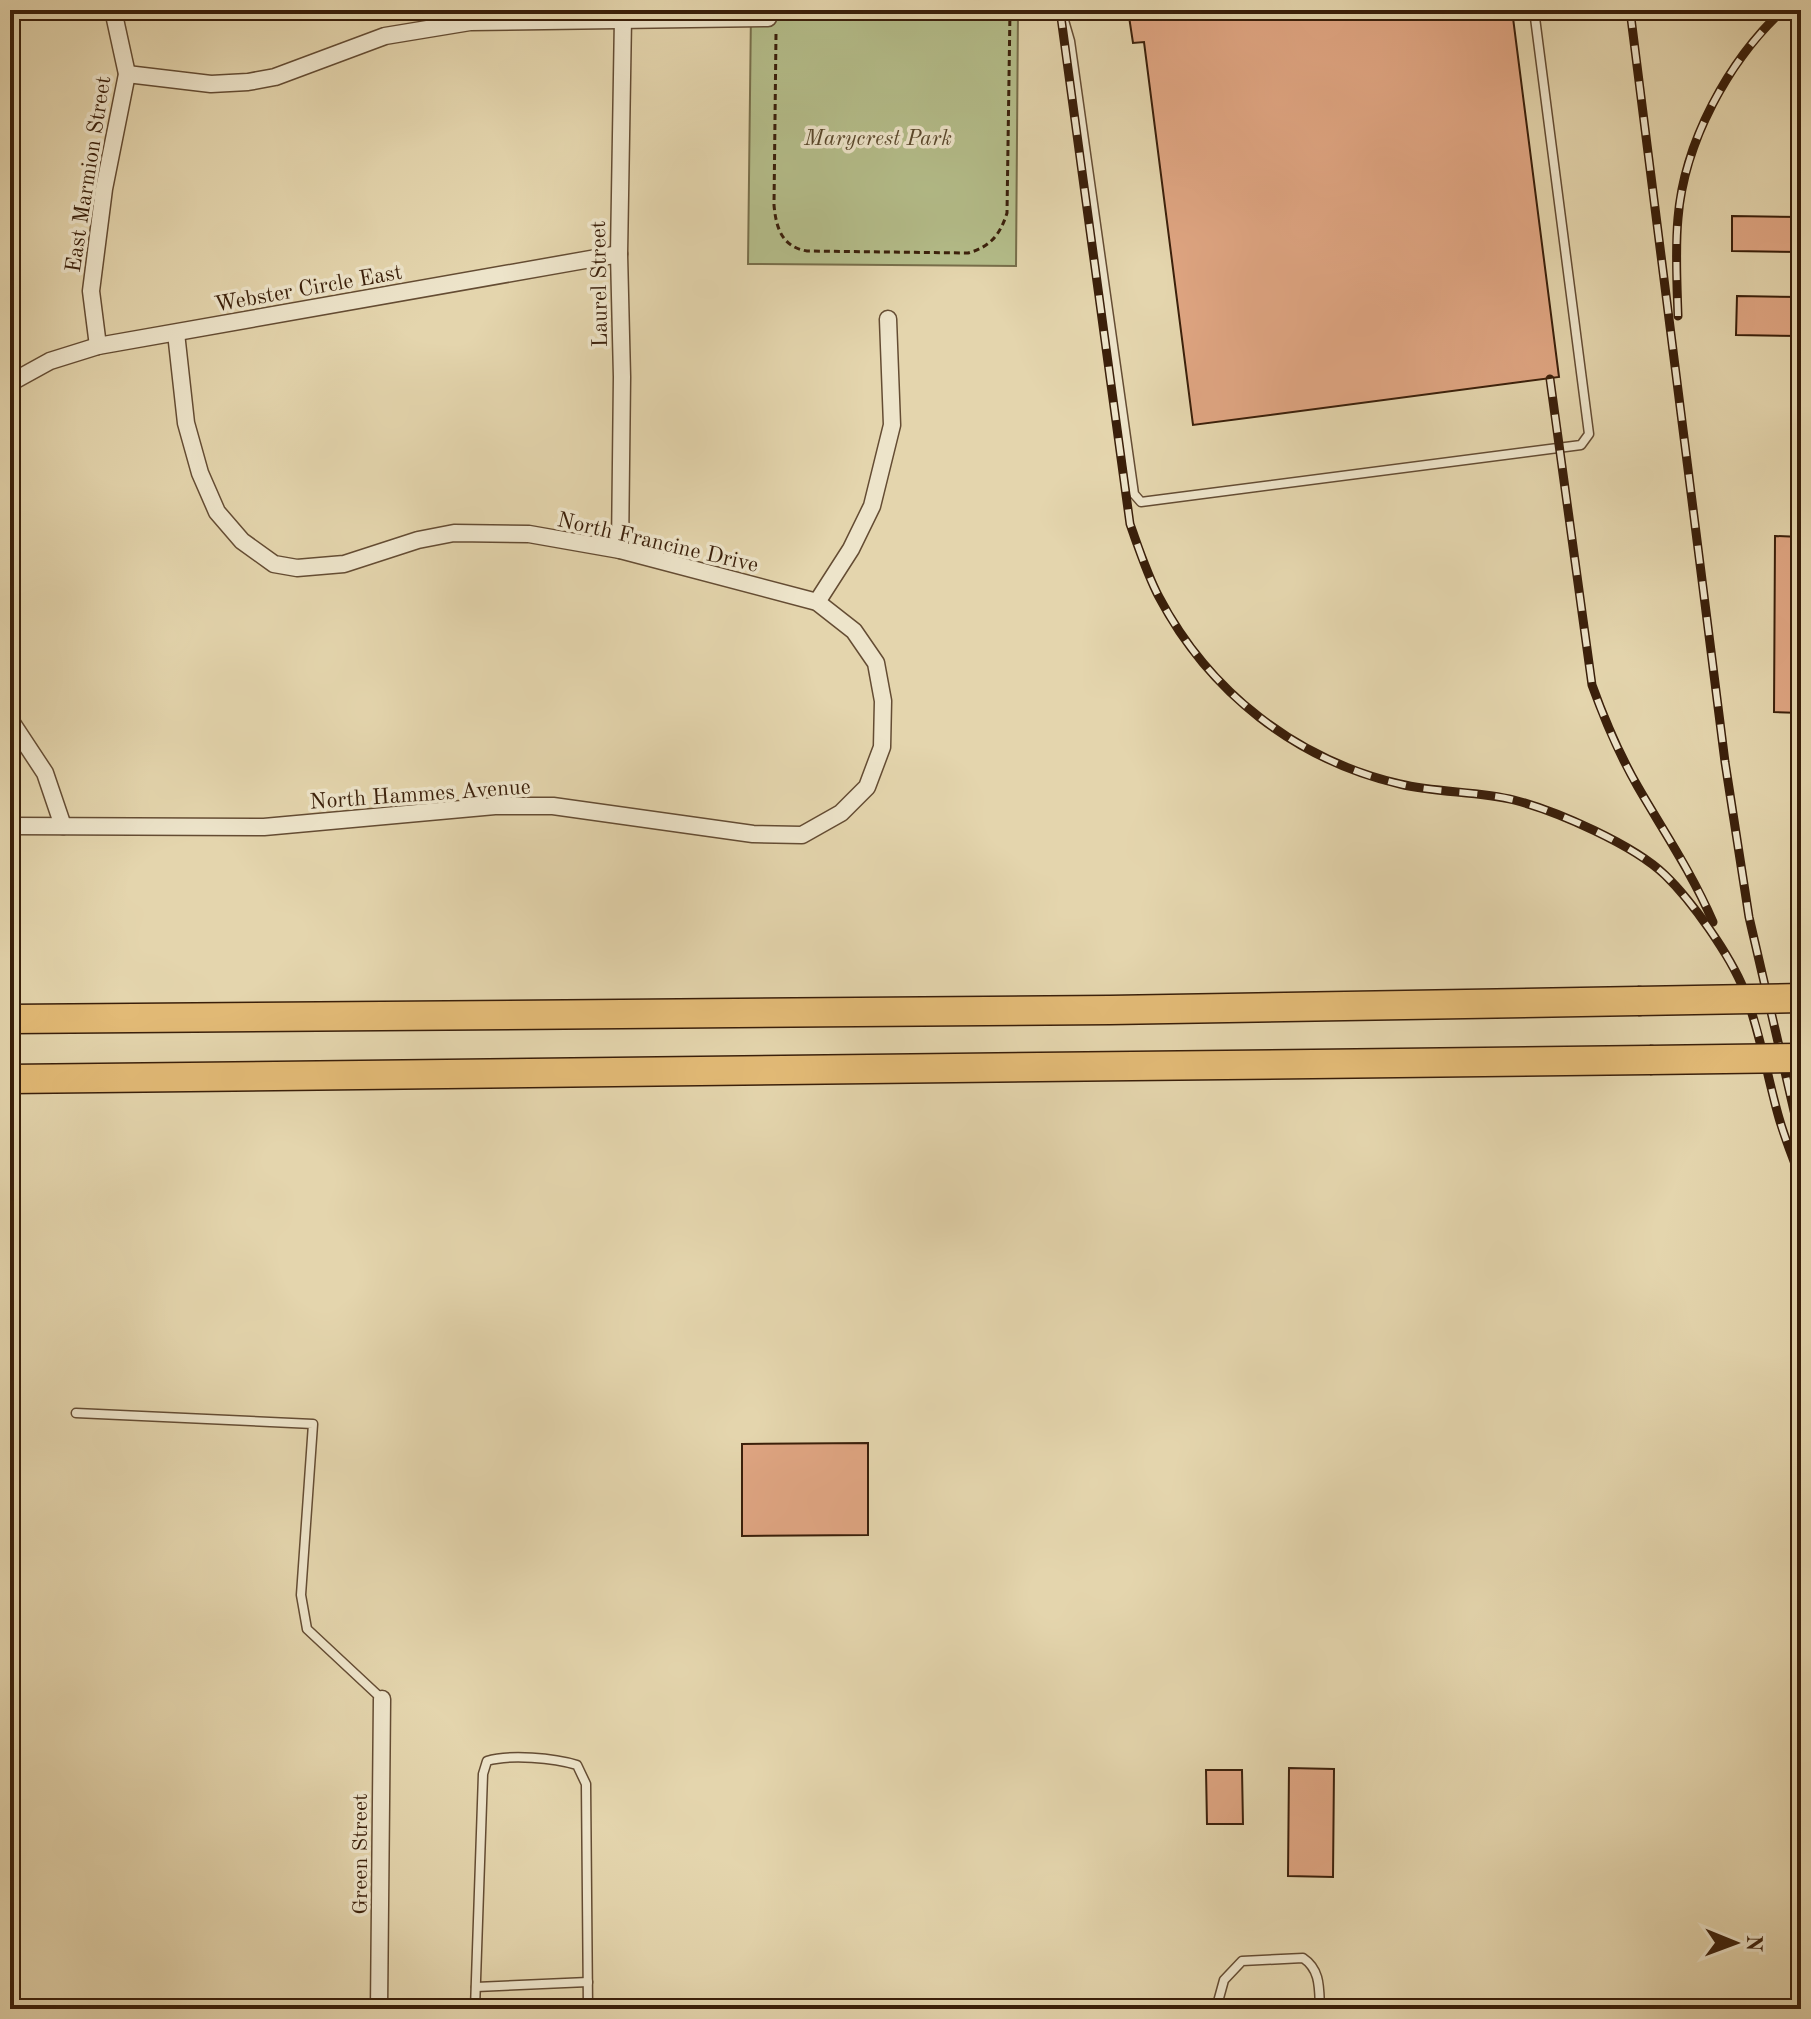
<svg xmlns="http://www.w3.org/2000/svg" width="1811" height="2019" font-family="'Old Standard TT',serif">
	<rect width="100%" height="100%" fill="#e4d5ad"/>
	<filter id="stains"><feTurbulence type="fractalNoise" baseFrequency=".0025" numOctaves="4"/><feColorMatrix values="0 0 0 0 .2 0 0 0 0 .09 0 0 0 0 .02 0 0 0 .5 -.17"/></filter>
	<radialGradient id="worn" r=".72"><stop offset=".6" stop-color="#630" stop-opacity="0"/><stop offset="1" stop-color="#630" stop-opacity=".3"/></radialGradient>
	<polygon fill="#b4bd8a" stroke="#776e4a" stroke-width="2" points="751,10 1018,10 1016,266 748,264"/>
	<g fill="#dfa582" stroke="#3a1f0a" stroke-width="2">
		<polygon points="1128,10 1512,10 1559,377 1193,425 1144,42 1133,43"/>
		<polygon points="1732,216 1801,217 1801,252 1732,251"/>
		<polygon points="1737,296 1801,297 1801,336 1736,335"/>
		<polygon points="1775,536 1801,537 1801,713 1774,712"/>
		<polygon points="868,1443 868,1535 742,1536 742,1444"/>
		<polygon points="1289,1768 1334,1769 1333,1877 1288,1876"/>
		<polygon points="1206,1770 1242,1770 1243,1824 1207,1824"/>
	</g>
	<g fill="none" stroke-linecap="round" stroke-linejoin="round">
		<defs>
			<g id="service">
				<polyline points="1061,10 1070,41 1134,494 1141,502 1581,445 1589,434 1534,10"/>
				<polyline points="76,1413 313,1424 301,1595 307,1629 382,1699"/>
				<polyline points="476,1987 588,1982"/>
				<path d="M 475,2009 L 483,1774 L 487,1761 C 510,1754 554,1758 577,1765 L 586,1784 L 588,2009"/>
				<path d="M 1216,2009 L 1224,1980 L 1242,1961 L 1303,1958 C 1321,1970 1319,1989 1320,2009"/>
			</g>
			<g id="minor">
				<polyline points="127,74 211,84 248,82 275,77 385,36 470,22 768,18"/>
				<polyline points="98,346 91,291 104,189 127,74 113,10"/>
				<polyline points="10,383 50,361 98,346 619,254"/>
				<polyline points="620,550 622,377 619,254 623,18"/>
				<polyline points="817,602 851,549 872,506 892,425 888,319"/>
				<polyline points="10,720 45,773 63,826"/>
				<polyline points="10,826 264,827 495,806 553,806 753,834 802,835 841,813 867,787 882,747 883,701 876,663 854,631 817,602 620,550 529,534 454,533 418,540 344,564 297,568 274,564 242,541 217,512 200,473 186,423 176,333"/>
				<polyline points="379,2009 382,1699"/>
			</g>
			<g id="motorway">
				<polyline points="10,1019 1110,1010 1638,1001"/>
				<polyline points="10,1079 1650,1060"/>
			</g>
		</defs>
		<use href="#service" stroke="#644c33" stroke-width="11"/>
		<use href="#minor" stroke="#644c33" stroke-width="19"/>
		<use href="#motorway" stroke="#3a1f0a" stroke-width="31"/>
		<path stroke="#3a1f0a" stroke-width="3" stroke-dasharray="6 4" stroke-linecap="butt" d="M 776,34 L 774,205 C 776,228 782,247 807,251 L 968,253 C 990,247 1000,235 1007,213 L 1010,10"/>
		<use href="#service" stroke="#ede4ca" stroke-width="8"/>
		<use href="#minor" stroke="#ede4ca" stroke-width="16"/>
		<use href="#motorway" stroke="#e2ba76" stroke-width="28"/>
		<defs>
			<g id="rail">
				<path d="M 1060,10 L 1130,524 C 1139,549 1147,574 1159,597 C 1209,692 1296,760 1400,784 C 1437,793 1477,791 1514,800 C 1557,811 1634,845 1665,875 C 1692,901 1730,955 1744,990 C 1760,1031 1767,1076 1779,1118 C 1785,1139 1794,1160 1801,1181"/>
				<polyline points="1630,10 1725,762 1749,917 1801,1141"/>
				<path d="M 1678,316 C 1677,284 1675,250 1678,218 C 1684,143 1728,61 1783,10"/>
				<path d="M 1550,379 L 1592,685 C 1605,721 1619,754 1638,787 C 1664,832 1692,873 1713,922"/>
			</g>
		</defs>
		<use href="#rail" stroke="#3a1f0a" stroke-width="9"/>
		<use href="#rail" stroke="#ede4ca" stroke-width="6" stroke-dasharray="18" stroke-linecap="butt"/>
		<defs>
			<g id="motorway-bridge">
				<polyline points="1638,1001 1801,998"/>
				<polyline points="1650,1060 1801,1058"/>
			</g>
		</defs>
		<use href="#motorway-bridge" stroke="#3a1f0a" stroke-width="31" stroke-linecap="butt"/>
		<use href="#motorway-bridge" stroke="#e2ba76" stroke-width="28"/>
	</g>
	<g text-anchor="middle" stroke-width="7" stroke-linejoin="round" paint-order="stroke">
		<g font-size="22" font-style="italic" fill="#58462a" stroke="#ede4ca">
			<text x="878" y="145">Marycrest Park</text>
		</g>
		<g font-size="22" fill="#3a1f0a" stroke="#ede4ca">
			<text transform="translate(87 174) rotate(-81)" y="8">East Marmion Street</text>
			<text transform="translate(598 284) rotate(-91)" y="8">Laurel Street</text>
			<text transform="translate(308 287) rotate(-10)" y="8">Webster Circle East</text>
			<text transform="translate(658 541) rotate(13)" y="8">North Francine Drive</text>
			<text transform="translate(420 793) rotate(-4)" y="8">North Hammes Avenue</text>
			<text transform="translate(359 1854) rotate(-90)" y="8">Green Street</text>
		</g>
	</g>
	<rect width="1811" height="2019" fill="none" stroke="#e4d5ad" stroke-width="40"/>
	<rect x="12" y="12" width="1787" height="1995" fill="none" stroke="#3a1f0a" stroke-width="4"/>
	<rect x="20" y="20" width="1771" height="1979" fill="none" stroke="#3a1f0a" stroke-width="2"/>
	<g transform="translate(1735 1943) rotate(91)" stroke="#ede4ca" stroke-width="6" paint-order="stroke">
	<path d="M0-6L14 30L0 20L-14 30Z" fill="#3a1f0a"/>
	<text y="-12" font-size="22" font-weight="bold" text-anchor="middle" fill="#3a1f0a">N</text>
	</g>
	<rect width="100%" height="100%" filter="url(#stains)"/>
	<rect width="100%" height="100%" fill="url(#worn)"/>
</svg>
